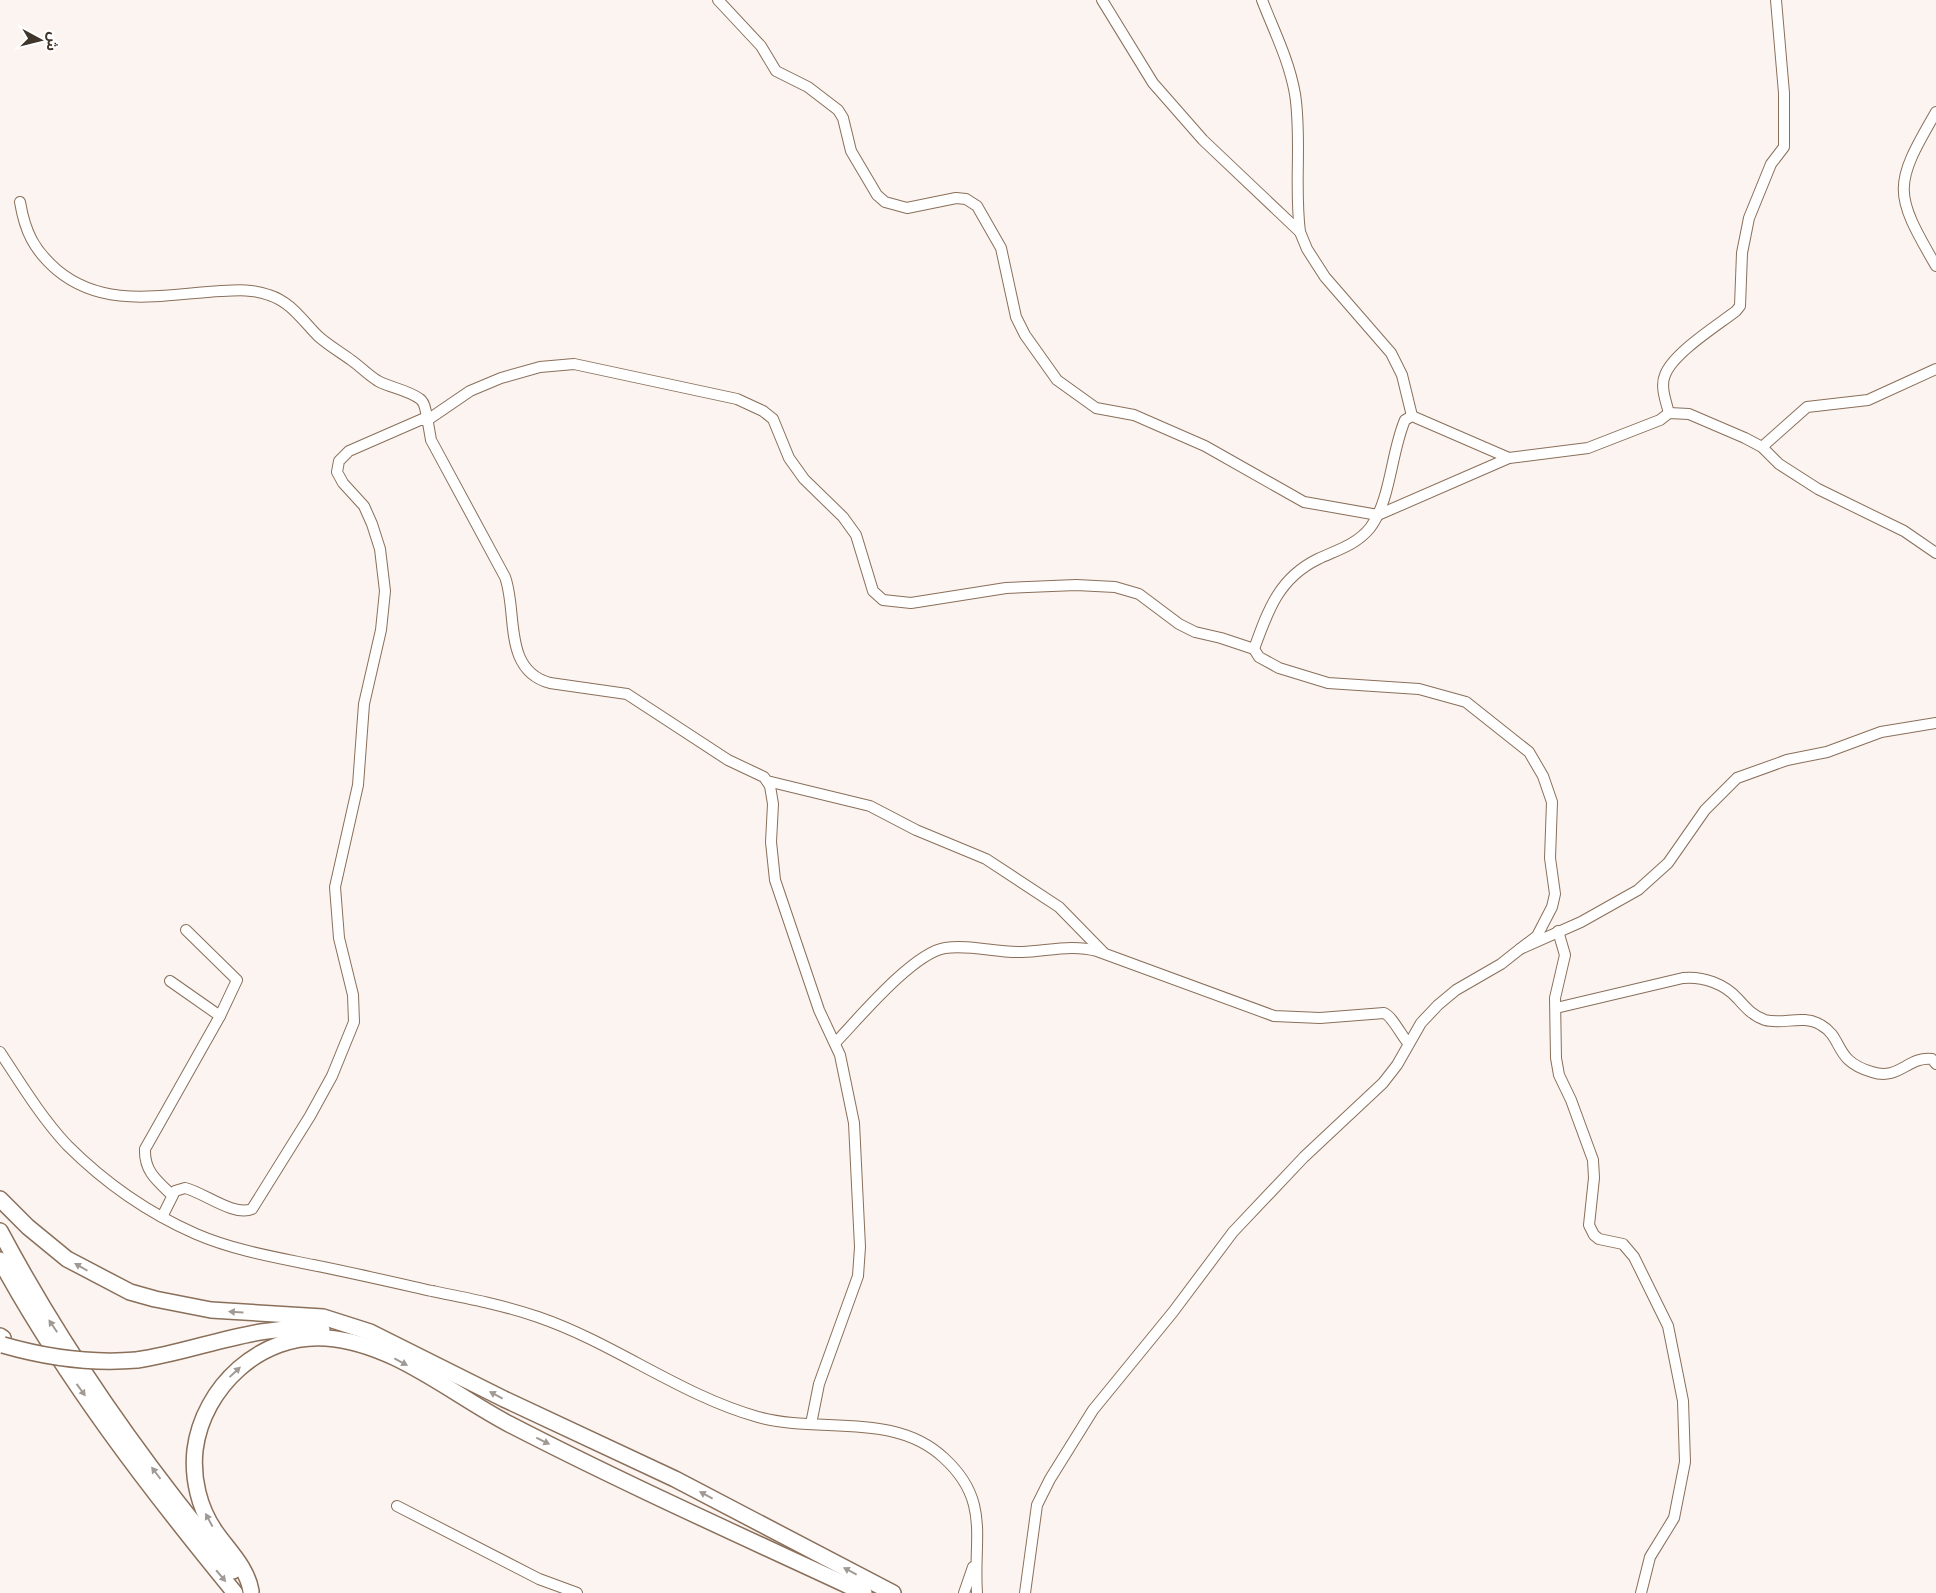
<svg xmlns="http://www.w3.org/2000/svg" width="1936" height="1593" font-family="Inter,'Noto Sans Arabic',sans-serif">
	<rect width="100%" height="100%" fill="#fbf4f0"/>
	<g fill="none" stroke-linecap="round" stroke-linejoin="round">
		<defs>
			<g id="minor">
				<polyline points="718,0 761,46 776,71 808,87 838,110 843,118 851,151 877,195 885,202 907,208 956,198 966,199 977,206 1001,248 1016,317 1025,335 1057,380 1096,408 1134,415 1205,446 1304,502 1378,515 1509,458"/>
				<polyline points="1102,0 1153,83 1203,140 1300,232"/>
				<path d="M 1262,0 C 1274,31 1289,60 1295,94 C 1302,139 1294,186 1300,232 L 1307,249 L 1325,277 L 1391,353 L 1402,375 L 1412,416"/>
				<path d="M 1936,112 C 1893,186 1893,192 1936,266"/>
				<path d="M 20,202 C 25,232 34,250 57,270 C 105,310 164,294 221,291 C 238,290 253,289 269,295 C 291,302 302,320 318,336 C 328,345 340,352 351,360 C 361,367 368,375 378,381 C 391,388 408,390 420,399 C 427,404 424,413 429,419 L 470,391 L 501,378 L 540,367 L 574,364 L 737,399 L 763,411 L 773,419 L 789,458 L 804,479 L 843,517 L 856,535 L 873,591 L 883,600 L 911,603 L 1006,588 L 1076,585 L 1115,587 L 1139,594 L 1179,624 L 1195,632 L 1221,638 L 1254,649"/>
				<path d="M 1669,413 C 1666,402 1660,386 1665,375 C 1673,353 1718,325 1736,311 L 1740,306 L 1742,253 L 1749,218 L 1771,164 L 1784,147 L 1784,93 L 1776,0"/>
				<polyline points="1762,447 1807,407 1868,400 1936,369"/>
				<polyline points="767,781 870,806 916,830 986,859 1059,907 1103,952"/>
				<polyline points="1558,931 1565,955 1555,998 1556,1058 1559,1075 1571,1100 1593,1160 1594,1178 1589,1225 1594,1235 1599,1239 1623,1244 1634,1257 1668,1326 1683,1401 1685,1462 1674,1518 1650,1557 1641,1593"/>
				<path d="M 1520,949 L 1537,936 L 1552,907 L 1555,894 L 1550,858 L 1552,802 L 1543,776 L 1529,752 L 1466,702 L 1419,689 L 1328,683 L 1279,668 L 1259,657 L 1254,649 C 1268,610 1279,578 1318,559 C 1337,550 1356,545 1370,528 C 1391,500 1391,452 1405,420 L 1412,416 L 1509,458 L 1588,448 L 1660,420 L 1669,413 L 1689,414 L 1745,438 L 1762,447 L 1779,464 L 1818,489 L 1904,531 L 1936,553"/>
				<polyline points="170,981 220,1016"/>
				<path d="M 1556,1008 L 1683,978 C 1703,976 1725,984 1738,999 C 1746,1008 1753,1016 1765,1020 C 1783,1025 1803,1014 1821,1025 C 1844,1038 1833,1061 1872,1072 C 1899,1081 1908,1056 1932,1059 L 1936,1064"/>
				<path d="M 836,1042 C 859,1018 913,953 945,948 C 970,944 996,953 1022,952 C 1048,951 1072,944 1097,951 L 1274,1016 L 1320,1018 L 1384,1013 C 1392,1016 1401,1035 1408,1043"/>
				<path d="M 0,1052 C 21,1084 41,1117 67,1145 C 104,1182 148,1213 196,1234 C 233,1250 274,1257 313,1265 C 353,1273 392,1282 432,1291 C 467,1298 503,1305 538,1317 C 614,1343 680,1395 758,1417 C 819,1434 894,1411 944,1458 C 991,1501 973,1538 977,1593"/>
				<path d="M 172,1195 C 157,1181 144,1171 145,1149 L 220,1016 L 237,980 L 186,930"/>
				<path d="M 162,1217 L 175,1191 L 185,1188 C 203,1192 234,1217 252,1209 L 310,1116 L 332,1076 L 354,1022 L 353,995 L 339,938 L 335,887 L 358,785 L 364,704 L 381,630 L 385,591 L 380,549 L 372,524 L 364,506 L 343,483 L 337,472 L 339,461 L 349,451 L 427,417 L 431,440 L 505,577 C 518,612 502,670 550,683 L 627,694 L 728,760 L 764,777 L 770,786 L 773,804 L 771,842 L 775,880 L 819,1010 L 840,1055 L 854,1123 L 860,1247 L 858,1276 L 819,1384 L 811,1424"/>
				<polyline points="397,1506 539,1579 577,1593"/>
				<polyline points="964,1593 973,1567"/>
				<polyline points="1025,1593 1037,1505 1050,1479 1093,1410 1173,1312 1233,1232 1304,1157 1383,1083 1397,1065 1421,1023 1438,1005 1456,990 1501,964 1520,949 1581,922 1638,890 1668,863 1705,810 1737,778 1787,760 1827,752 1881,732 1936,723"/>
			</g>
			<g id="highway">
				<polyline points="0,1199 28,1227 67,1259 130,1292 155,1299 211,1310 323,1317 370,1332 504,1399 675,1479 893,1593"/>
				<path d="M 0,1231 C 65,1353 145,1466 233,1571"/>
				<path d="M 0,1260 C 65,1379 149,1488 235,1593"/>
				<polyline points="0,1336 3,1338"/>
				<path d="M 137,1360 C 199,1351 258,1322 322,1330"/>
				<path d="M 251,1591 C 247,1567 228,1550 215,1531 C 199,1508 192,1478 195,1450 C 203,1387 261,1333 326,1338 C 394,1343 450,1393 509,1424 C 625,1484 746,1538 864,1593"/>
			</g>
		</defs>
		<use href="#minor" stroke="#8a6f5a" stroke-width="12"/>
		<use href="#highway" stroke="#8a6f5a" stroke-width="18"/>
		<use href="#minor" stroke="#fff" stroke-width="10"/>
		<use href="#highway" stroke="#fff" stroke-width="15"/>
		<defs>
			<path id="highway-bridge" d="M 3,1345 C 48,1358 90,1364 137,1360"/>
		</defs>
		<use href="#highway-bridge" stroke="#8a6f5a" stroke-width="18" stroke-linecap="butt"/>
		<use href="#highway-bridge" stroke="#fff" stroke-width="15"/>
	</g>
	<defs><path id="oneway-solid" d="M-6-.8H1V-3.2L6.5 0L1 3.2V.8H-6Z" transform="scale(1.25)"/></defs>
	<g fill="#a09a95">
		<use href="#oneway-solid" transform="translate(81 1267) rotate(-150)"/>
		<use href="#oneway-solid" transform="translate(236 1312) rotate(-176)"/>
		<use href="#oneway-solid" transform="translate(53 1326) rotate(-124)"/>
		<use href="#oneway-solid" transform="translate(401 1362) rotate(28)"/>
		<use href="#oneway-solid" transform="translate(235 1372) rotate(-43)"/>
		<use href="#oneway-solid" transform="translate(81 1390) rotate(54)"/>
		<use href="#oneway-solid" transform="translate(496 1395) rotate(-152)"/>
		<use href="#oneway-solid" transform="translate(543 1441) rotate(26)"/>
		<use href="#oneway-solid" transform="translate(156 1473) rotate(-127)"/>
		<use href="#oneway-solid" transform="translate(706 1495) rotate(-152)"/>
		<use href="#oneway-solid" transform="translate(209 1520) rotate(-118)"/>
		<use href="#oneway-solid" transform="translate(850 1571) rotate(-152)"/>
		<use href="#oneway-solid" transform="translate(221 1576) rotate(50)"/>
	</g>
	<g transform="translate(40 40) rotate(97)" stroke="#ffffff" stroke-width="4" paint-order="stroke">
	<path d="M0-4L9 19L0 12L-9 19Z" fill="#40352b"/>
	<text y="-8" font-size="14" font-weight="bold" text-anchor="middle" fill="#40352b">ش</text>
	</g>
</svg>
